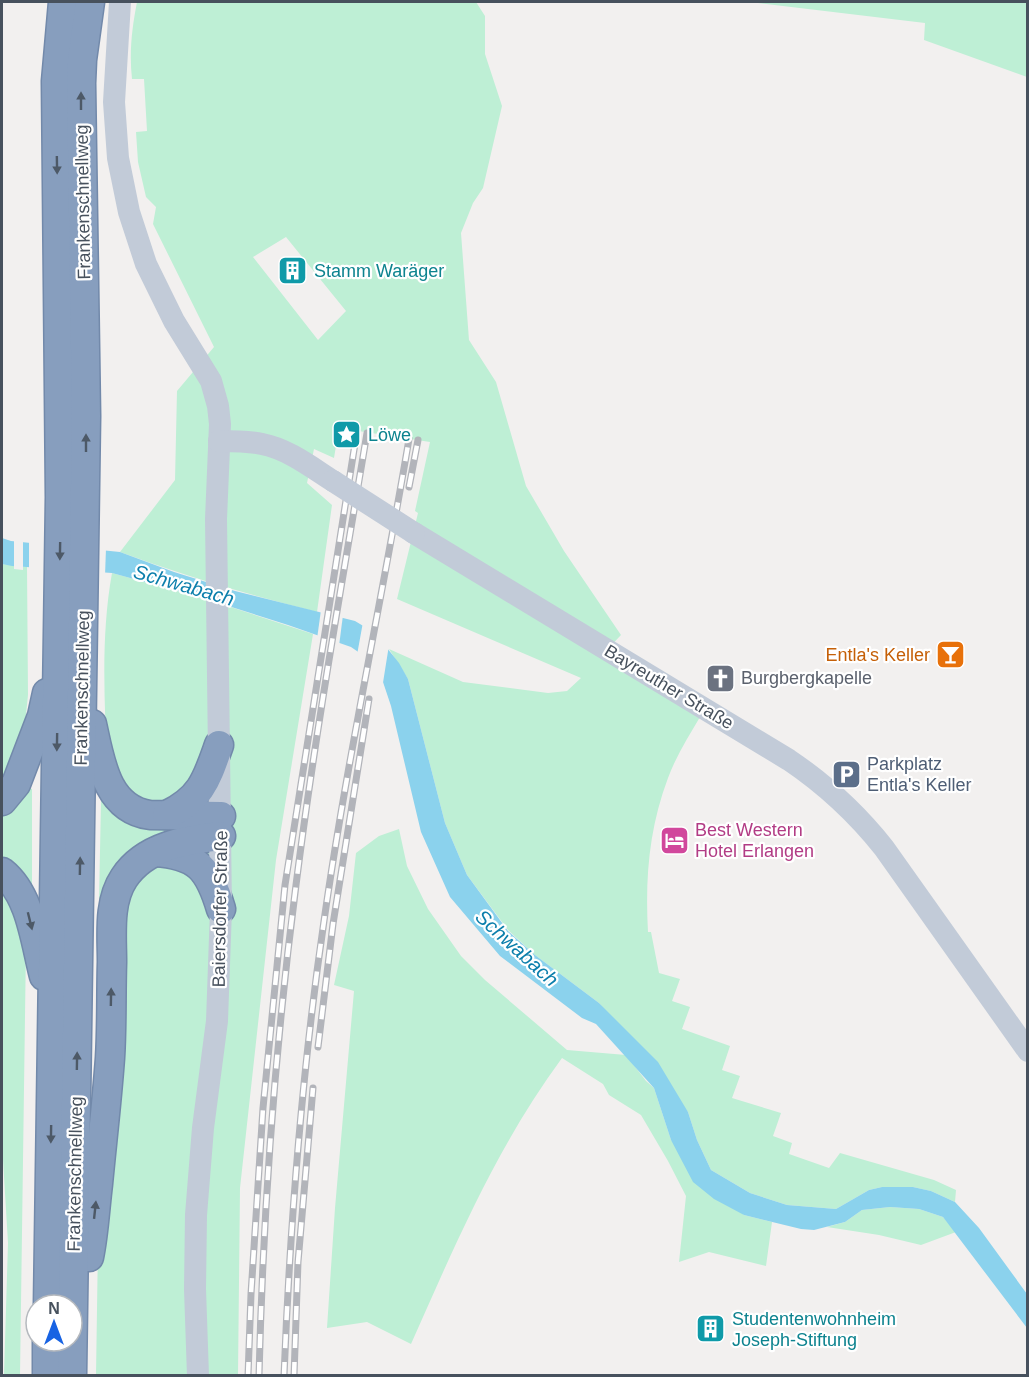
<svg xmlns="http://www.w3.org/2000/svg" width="1029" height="1377" font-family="Helvetica,sans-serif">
	<rect width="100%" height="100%" fill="#f2f0ef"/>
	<g fill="#beefd5" fill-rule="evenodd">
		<path d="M 137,2 L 476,2 L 485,16 L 485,54 L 502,106 L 483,188 L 473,203 L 461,233 L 469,340 L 496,382 L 526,486 L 564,551 L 621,635 L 602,655 L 700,717 C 689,736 676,756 668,778 C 649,828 645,879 648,932 L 651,932 L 659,973 L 680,979 L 672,1001 L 690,1007 L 682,1029 L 730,1046 L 722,1070 L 740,1076 L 732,1098 L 781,1113 L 773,1136 L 792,1143 L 789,1154 L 829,1168 L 840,1153 L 934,1180 L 956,1190 L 955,1202 L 931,1191 L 913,1187 L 882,1187 L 869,1190 L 836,1209 L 787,1205 L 750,1193 L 711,1170 L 697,1140 L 688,1112 L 599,1003 L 535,955 L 508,930 L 467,875 L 445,823 L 408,679 L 389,649 L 463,682 L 548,693 L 567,691 L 581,678 L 397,599 L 418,513 L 415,511 L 430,442 L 339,428 L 334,458 L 314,449 L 307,483 L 332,505 L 317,612 C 250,595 184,576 120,552 L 175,480 L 177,391 L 214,347 L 153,224 L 156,207 L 146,197 L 138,162 L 136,132 L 147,131 L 144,79 L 132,79 C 129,52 132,28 137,2 ZM 286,237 L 346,311 L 318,340 L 253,257 Z"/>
		<polygon points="750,2 1027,2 1027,77 924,40 925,23"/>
		<polygon points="2,564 27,567 28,695 24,734 24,786 32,789 32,888 26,945 20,1376 4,1375 8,1243 2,1143"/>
		<path d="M 112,573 L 203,598 L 313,634 L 276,860 L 240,1188 L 238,1375 L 96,1375 L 98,1244 L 95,1102 L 101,801 L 108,793 C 106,720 99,645 112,573 Z"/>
		<path d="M 399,829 L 407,866 L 428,909 L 461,956 L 485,980 L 567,1050 L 626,1055 L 646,1081 L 654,1088 L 671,1140 L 744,1215 L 772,1222 L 766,1266 L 709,1252 L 679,1262 L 686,1196 L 668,1161 L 641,1115 L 609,1095 L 603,1084 L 562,1058 C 497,1146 455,1245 411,1344 L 367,1322 L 327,1328 L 335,1208 L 354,991 L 334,985 L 349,916 L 356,853 L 379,836 Z"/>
		<polygon points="890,1207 919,1209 943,1217 956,1232 921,1245 879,1235 827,1227 845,1222 862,1210"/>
	</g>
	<polygon fill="#8bd2ed" points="2,538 11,541 120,552 174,572 235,591 355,621 375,633 399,663 408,679 445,823 467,875 508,931 535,955 599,1003 658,1062 688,1112 697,1140 711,1170 750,1193 787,1205 836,1209 869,1190 882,1187 913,1187 931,1191 955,1202 979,1228 1027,1294 1027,1328 943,1217 919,1209 890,1207 862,1210 845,1222 814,1230 801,1229 744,1215 714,1199 693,1182 671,1140 654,1088 596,1024 582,1018 500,956 450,897 421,832 391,706 383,682 367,658 351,647 288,625 203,598 112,573 12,566 2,564"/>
	<g fill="#f2f0ef">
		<polygon points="14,538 23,539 23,570 14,569"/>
		<polygon points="29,540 106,548 105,576 29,570"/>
		<polygon points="321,610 343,615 339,646 317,639"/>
		<polygon points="363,622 377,631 389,645 382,689 365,660 357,655"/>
	</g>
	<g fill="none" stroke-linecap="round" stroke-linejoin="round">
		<defs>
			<g id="highway">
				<path d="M 92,724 C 100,760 106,809 150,815 L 221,816"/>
				<polyline points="2,801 16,784 42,716 47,693"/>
				<path d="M 167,815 C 202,798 207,779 219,745"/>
				<path d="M 155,852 C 198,855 209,869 221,909"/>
				<path d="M 2,872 C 31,895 35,942 44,976"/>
				<path d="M 89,1257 C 94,1233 95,1208 98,1184 C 102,1142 107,1100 110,1058 C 112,1026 111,994 112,962 C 112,935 108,902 124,878 C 145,846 186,840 221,836"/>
				<polyline points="48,1305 60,497 56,81 63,2"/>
				<polyline points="47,1376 47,1341"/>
				<polyline points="72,1376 86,416 81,83 82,60 90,2"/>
			</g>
		</defs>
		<use href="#highway" stroke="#7289aa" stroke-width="31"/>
		<g stroke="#c2cbd8" stroke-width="22">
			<polyline points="120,2 114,102 118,158 129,212 146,264 174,321 211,381 218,406 220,424 216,519 221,909 217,1021 203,1128 196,1215 195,1289 198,1376"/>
			<path d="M 219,441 C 233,441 248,441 262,444 C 288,449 311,467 333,481"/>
			<path d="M 414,533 L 789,760 C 826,785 857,814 884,848 L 1028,1051"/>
		</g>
		<use href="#highway" stroke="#879ebe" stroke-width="28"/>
		<defs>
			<g id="rail">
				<polyline points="409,487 418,440"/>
				<polyline points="318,1047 333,924 369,699"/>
				<polyline points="248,1376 251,1294 263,1108 285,885 357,431"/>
				<path d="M 259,1376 C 263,1212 275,1048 296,885 C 315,734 342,583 367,433"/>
				<path d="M 284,1376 C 290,1224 302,1071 324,921 C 347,759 382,600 409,439"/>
				<polyline points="294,1376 298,1262 313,1088"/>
			</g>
		</defs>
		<use href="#rail" stroke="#b2b4ba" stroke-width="7"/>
		<use href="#rail" stroke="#fff" stroke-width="4.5" stroke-dasharray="14" stroke-linecap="butt"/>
		<polyline stroke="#c2cbd8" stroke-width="22" points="333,481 414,533"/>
	</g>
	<defs><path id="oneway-solid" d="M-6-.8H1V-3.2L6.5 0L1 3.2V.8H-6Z" transform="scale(1.5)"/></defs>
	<g fill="#4d5967">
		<use href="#oneway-solid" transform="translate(81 101) rotate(-90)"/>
		<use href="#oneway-solid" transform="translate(57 165) rotate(89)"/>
		<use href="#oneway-solid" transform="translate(86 443) rotate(-90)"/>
		<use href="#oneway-solid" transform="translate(60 551) rotate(91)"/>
		<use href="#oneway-solid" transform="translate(57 742) rotate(91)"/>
		<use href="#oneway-solid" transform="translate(80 866) rotate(-89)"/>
		<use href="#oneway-solid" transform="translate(30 921) rotate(76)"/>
		<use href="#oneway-solid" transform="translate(111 997) rotate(-89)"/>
		<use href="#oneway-solid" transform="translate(77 1061) rotate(-89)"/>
		<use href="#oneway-solid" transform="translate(51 1134) rotate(91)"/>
		<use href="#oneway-solid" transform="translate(95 1210) rotate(-84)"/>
	</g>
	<defs>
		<symbol id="building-square" viewBox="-11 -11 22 22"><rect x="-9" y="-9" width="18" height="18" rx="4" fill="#0f9aa8" stroke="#fff"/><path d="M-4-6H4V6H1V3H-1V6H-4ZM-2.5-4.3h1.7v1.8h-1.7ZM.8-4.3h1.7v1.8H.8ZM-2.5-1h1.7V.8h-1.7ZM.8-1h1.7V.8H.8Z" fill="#fff"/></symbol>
		<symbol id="sight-square" viewBox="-11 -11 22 22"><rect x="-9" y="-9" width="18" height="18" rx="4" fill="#0f9aa8" stroke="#fff"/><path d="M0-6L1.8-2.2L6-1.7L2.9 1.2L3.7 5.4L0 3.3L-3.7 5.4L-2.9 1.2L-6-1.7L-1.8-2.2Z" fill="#fff"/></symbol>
		<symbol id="bar-square" viewBox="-11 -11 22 22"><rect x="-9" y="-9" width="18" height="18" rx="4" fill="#e8710a" stroke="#fff"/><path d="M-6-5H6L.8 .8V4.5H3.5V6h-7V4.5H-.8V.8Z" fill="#fff"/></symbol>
		<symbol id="church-square" viewBox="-11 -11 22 22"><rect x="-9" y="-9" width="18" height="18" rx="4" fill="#6b7280" stroke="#fff"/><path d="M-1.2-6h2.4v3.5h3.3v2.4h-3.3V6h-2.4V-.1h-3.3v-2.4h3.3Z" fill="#fff"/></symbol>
		<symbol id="parking-square" viewBox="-11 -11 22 22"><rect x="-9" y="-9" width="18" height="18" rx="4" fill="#5c6f8a" stroke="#fff"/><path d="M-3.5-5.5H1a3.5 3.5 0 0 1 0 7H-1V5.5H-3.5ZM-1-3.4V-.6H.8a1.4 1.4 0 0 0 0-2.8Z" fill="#fff"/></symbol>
		<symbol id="hotel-square" viewBox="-11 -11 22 22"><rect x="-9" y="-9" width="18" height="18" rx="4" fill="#d1479c" stroke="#fff"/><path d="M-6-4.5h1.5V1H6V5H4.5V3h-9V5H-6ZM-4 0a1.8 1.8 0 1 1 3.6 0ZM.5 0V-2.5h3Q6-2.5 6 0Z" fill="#fff"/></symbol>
	</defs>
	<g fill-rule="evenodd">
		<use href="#building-square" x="276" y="254" width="33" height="33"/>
		<use href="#sight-square" x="330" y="418" width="33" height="33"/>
		<use href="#bar-square" x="934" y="638" width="33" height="33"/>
		<use href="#church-square" x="704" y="662" width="33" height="33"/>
		<use href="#parking-square" x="830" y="758" width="33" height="33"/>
		<use href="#hotel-square" x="658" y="824" width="33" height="33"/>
		<use href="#building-square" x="694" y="1312" width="33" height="33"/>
	</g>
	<g text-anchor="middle" stroke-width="4.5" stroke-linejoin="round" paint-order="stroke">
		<g font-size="18" fill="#47515d" stroke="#fff">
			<text transform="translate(83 202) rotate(-91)" y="6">Frankenschnellweg</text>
			<text transform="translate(669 687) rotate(31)" y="6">Bayreuther Straße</text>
			<text transform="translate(82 688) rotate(-89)" y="6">Frankenschnellweg</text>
			<text transform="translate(220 909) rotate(-89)" y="6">Baiersdorfer Straße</text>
			<text transform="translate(75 1174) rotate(-89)" y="6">Frankenschnellweg</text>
		</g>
		<g font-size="18" fill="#0d838f" stroke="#fff" text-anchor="start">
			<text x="314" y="277">Stamm Waräger</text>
			<text x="368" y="441">Löwe</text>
			<text x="732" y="1325">Studentenwohnheim<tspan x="732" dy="21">Joseph-Stiftung</tspan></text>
		</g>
		<g font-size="18" fill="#c56008" stroke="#fff" text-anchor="end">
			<text x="930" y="661">Entla's Keller</text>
		</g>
		<g font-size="18" fill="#5b616d" stroke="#fff" text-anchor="start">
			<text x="741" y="684">Burgbergkapelle</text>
		</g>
		<g font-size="18" fill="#4e5e75" stroke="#fff" text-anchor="start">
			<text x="867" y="770">Parkplatz<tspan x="867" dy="21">Entla's Keller</tspan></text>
		</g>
		<g font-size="18" fill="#b23c85" stroke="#fff" text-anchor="start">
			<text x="695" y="836">Best Western<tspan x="695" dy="21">Hotel Erlangen</tspan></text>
		</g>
		<g font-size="20" font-style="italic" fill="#0c7fac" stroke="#fff">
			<text transform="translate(184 585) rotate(16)" y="7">Schwabach</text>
			<text transform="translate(517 948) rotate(42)" y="7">Schwabach</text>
		</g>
	</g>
	<rect width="1029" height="1377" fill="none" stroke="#47515d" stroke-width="6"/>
	<g transform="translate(54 1323)"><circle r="28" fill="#ffffff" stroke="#b5b9be" stroke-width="1.5"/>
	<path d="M0-4.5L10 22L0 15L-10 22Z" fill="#1863e3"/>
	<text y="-9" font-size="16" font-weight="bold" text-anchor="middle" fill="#47515d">N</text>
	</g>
</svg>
